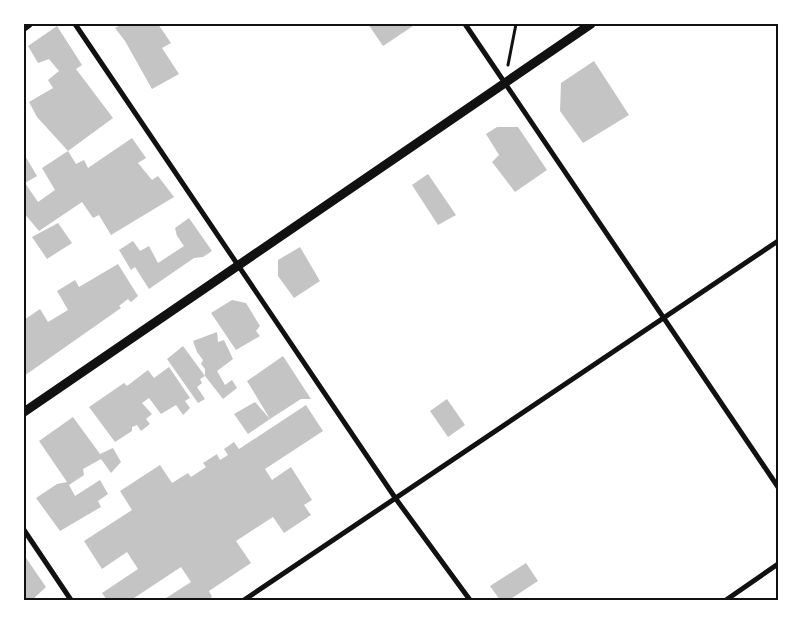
<svg xmlns="http://www.w3.org/2000/svg" width="802" height="624" font-family="Ubuntu,sans-serif">
	<rect width="100%" height="100%" fill="#fff"/>
	<g fill="#c4c4c4">
		<polygon points="122,24 158,24 171,43 162,48 179,74 152,89 125,41 115,28"/>
		<polygon points="368,24 416,24 383,46"/>
		<polygon points="57,26 82,65 76,69 113,118 68,151 37,117 29,102 53,88 48,80 59,71 49,59 38,63 28,46"/>
		<polygon points="594,61 629,115 583,143 560,111 561,83"/>
		<polygon points="497,127 518,127 547,170 515,192 492,162 499,155 486,134"/>
		<polygon points="132,138 146,158 138,163 152,180 158,176 174,197 111,235 99,215 93,218 82,202 39,231 24,213 24,154 37,176 25,183 38,202 55,190 42,168 68,151 76,164 84,160 88,168"/>
		<polygon points="428,174 456,215 438,225 412,185"/>
		<polygon points="189,218 212,251 203,257 194,258 149,289 135,267 131,270 119,250 133,241 140,251 149,246 158,263 184,246 177,236 175,228"/>
		<polygon points="58,223 72,243 47,259 32,237"/>
		<polygon points="300,247 320,281 294,298 278,276 278,260"/>
		<polygon points="118,264 138,296 131,302 128,299 119,306 121,308 24,376 24,320 40,309 48,322 68,310 57,291 75,280 79,287"/>
		<polygon points="232,300 246,303 260,326 256,331 260,336 236,350 211,313"/>
		<polygon points="217,332 218,342 224,340 233,359 217,371 225,385 232,380 237,388 223,399 205,376 200,379 202,383 197,387 205,399 198,403 167,359 183,346 205,376 205,369 201,364 203,360 197,352 193,341"/>
		<polygon points="283,356 311,399 301,399 270,419 248,434 234,414 255,402 270,419 247,381"/>
		<polygon points="169,367 190,398 185,401 190,408 183,415 176,405 161,414 149,398 142,403 152,414 146,419 150,424 141,431 137,425 132,427 132,431 115,442 89,407 124,383 127,386 148,370 154,378"/>
		<polygon points="447,399 465,425 448,437 430,411"/>
		<polygon points="306,405 323,431 265,469 272,480 291,467 312,500 304,505 311,515 284,533 273,517 236,541 251,563 209,591 212,597 207,600 163,600 191,582 181,567 131,600 107,600 102,593 138,569 127,552 102,569 84,541 132,510 120,491 160,465 172,483 188,473 191,477 206,467 203,463 217,454 220,460 228,455 224,449 234,442 239,449"/>
		<polygon points="73,417 100,454 113,448 121,462 111,473 101,459 83,469 84,475 69,485 75,496 100,480 108,494 98,501 101,507 60,531 36,498 57,484 67,482 39,441"/>
		<polygon points="24,555 46,587 32,600 24,600"/>
		<polygon points="526,563 538,581 509,600 500,600 490,586"/>
	</g>
	<g fill="none" stroke-linecap="round" stroke-linejoin="round">
		<polyline stroke="#111" stroke-width="3" points="508,65 516,24"/>
		<g stroke="#111" stroke-width="5">
			<polyline points="75,24 396,499 470,600"/>
			<polyline points="465,24 778,487"/>
			<polyline points="24,530 71,600"/>
			<polyline points="244,600 778,241"/>
			<polyline points="726,600 778,564"/>
		</g>
		<g stroke="#111" stroke-width="9">
			<polyline points="24,27 28,24"/>
			<polyline points="24,412 591,24"/>
		</g>
	</g>
	<rect width="802" height="624" fill="none" stroke="#ffffff" stroke-width="50"/>
	<rect x="25" y="25" width="752" height="574" fill="none" stroke="#111" stroke-width="2"/>
</svg>
